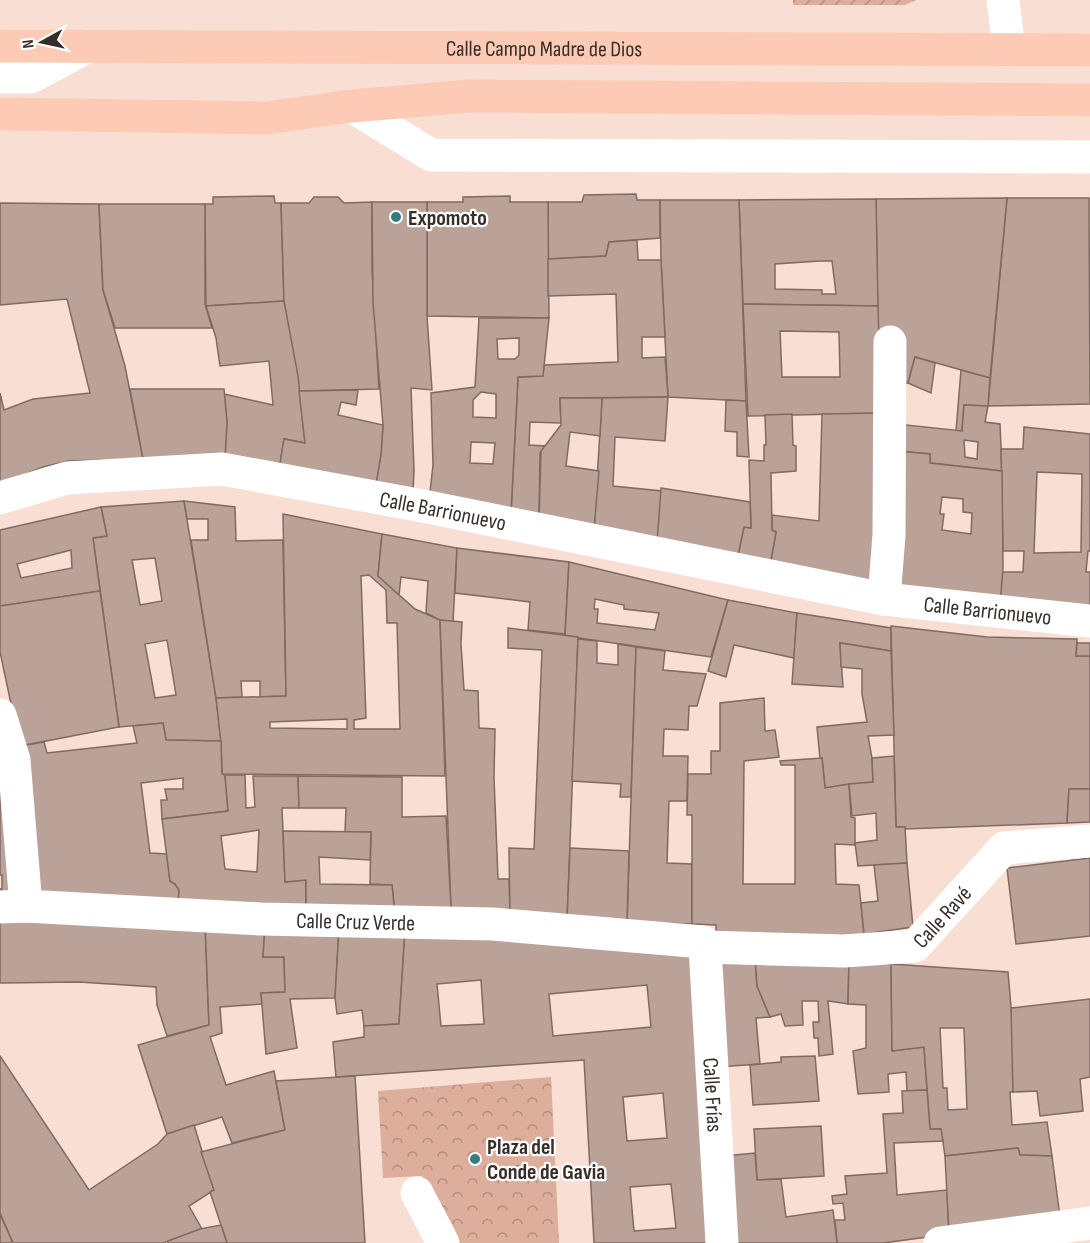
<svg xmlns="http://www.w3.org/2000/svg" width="1090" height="1243" font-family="'Sofia Sans Condensed',sans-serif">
	<defs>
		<pattern id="park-crowns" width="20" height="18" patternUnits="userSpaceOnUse" patternTransform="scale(1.5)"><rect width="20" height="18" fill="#dcae9b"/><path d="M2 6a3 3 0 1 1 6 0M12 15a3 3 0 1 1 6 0" fill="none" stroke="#b38e7e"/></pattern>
		<pattern id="garden-furrows" width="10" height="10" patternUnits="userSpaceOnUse" patternTransform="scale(1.5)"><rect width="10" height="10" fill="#dcae9b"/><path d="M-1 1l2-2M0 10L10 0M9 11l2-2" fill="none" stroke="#b38e7e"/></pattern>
	</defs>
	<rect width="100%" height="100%" fill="#f8ded3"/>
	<polygon fill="url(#park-crowns)" points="551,1077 559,1243 456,1243 422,1176 383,1178 378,1091"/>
	<polygon fill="url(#garden-furrows)" points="793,0 916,0 905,5 793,5"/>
	<g fill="#baa298" stroke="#816a61" stroke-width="1.5" fill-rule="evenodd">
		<polygon points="636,194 637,200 660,200 660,238 609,242 606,256 548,259 548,202 582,202 584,195"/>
		<polygon points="274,196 275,203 281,203 284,301 206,306 205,204 213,204 213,197"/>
		<polygon points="510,196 510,202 548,202 549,318 427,316 427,202 463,202 463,197"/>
		<polygon points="314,197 338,197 344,203 372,202 372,269 379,389 299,391 284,301 281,203 309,203"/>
		<polygon points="1007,198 1089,198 1090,404 988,406"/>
		<polygon points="1007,198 990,378 915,357 908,383 896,383 878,338 876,199"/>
		<path d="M 876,199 L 878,306 L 743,304 L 739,200 ZM 820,261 L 832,261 L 836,294 L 822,294 L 822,290 L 775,289 L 775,264 Z"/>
		<polygon points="660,200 739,200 746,401 668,397 661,260"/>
		<polygon points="372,202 427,202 427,316 432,390 411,388 414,470 413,492 376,484 381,454 383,425 373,302"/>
		<polygon points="0,203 99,204 103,290 125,366 143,459 68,461 43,467 0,484 0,393 4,410 33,399 90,393 67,299 0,305"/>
		<polygon points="99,204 205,204 205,304 212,328 115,328 103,290"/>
		<polygon points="637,240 638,260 661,260 665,337 642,337 642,358 665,357 668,397 560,398 561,423 530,422 529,445 545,446 540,453 539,519 511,513 518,377 543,376 544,365 618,362 616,294 548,296 548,259 606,256 609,242"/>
		<polygon points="284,301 298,376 305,443 284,439 280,464 225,457 227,422 224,394 273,405 269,361 220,366 216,338 206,306"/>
		<path d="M 743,304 L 878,306 L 881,413 L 748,416 ZM 780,331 L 839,332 L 840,377 L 782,377 Z"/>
		<path d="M 479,318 L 549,318 L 543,376 L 518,377 L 511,513 L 429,501 L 433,465 L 431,393 L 475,387 ZM 519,338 L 519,355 L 515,359 L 498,359 L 497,339 ZM 481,392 L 496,394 L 496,418 L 473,417 L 473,400 ZM 471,442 L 495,443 L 493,464 L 470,463 Z"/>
		<polygon points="915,357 935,363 931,393 908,383"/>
		<polygon points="961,370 990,378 988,406 964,405 962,431 956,431"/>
		<polygon points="130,389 224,389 227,422 225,457 143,459"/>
		<polygon points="358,390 356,405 341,402 338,415 383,425 381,454 376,484 280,464 284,439 305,443 299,391"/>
		<polygon points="668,397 665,441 615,437 613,486 662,491 657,543 594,530 602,398"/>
		<polygon points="560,398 602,398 600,436 570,432 566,466 599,471 594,530 539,519 541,451 561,425"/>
		<polygon points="726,400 746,401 749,457 737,456 737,432 725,431"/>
		<path d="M 964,405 L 988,406 L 985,422 L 1000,424 L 1002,471 L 930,463 L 930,454 L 898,451 L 897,424 L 962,431 ZM 964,440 L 978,442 L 977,459 L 965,457 Z"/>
		<polygon points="881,413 875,583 770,566 776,532 772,530 772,515 819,521 822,414"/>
		<polygon points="792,414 793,445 796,446 796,471 771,473 772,530 776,532 770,566 737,560 744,527 751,528 749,460 764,461 764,445 766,445 765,415"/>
		<path d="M 1024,427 L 1090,434 L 1090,551 L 1088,551 L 1086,572 L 1090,572 L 1090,613 L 1000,606 L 1002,572 L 1023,572 L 1024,551 L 1003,551 L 1001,449 L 1023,449 ZM 1037,472 L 1082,474 L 1081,552 L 1034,553 Z"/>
		<path d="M 898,451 L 930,454 L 930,463 L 1002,471 L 1003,567 L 1000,606 L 895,590 ZM 942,497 L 963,499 L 963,512 L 972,513 L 971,534 L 942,530 L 944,514 L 940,514 Z"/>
		<polygon points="661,488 750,502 751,528 744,527 737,560 657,543"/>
		<path d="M 184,501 L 216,698 L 221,741 L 166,740 L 163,723 L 119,727 L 93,538 L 107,536 L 101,507 ZM 155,558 L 162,601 L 140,605 L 132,560 ZM 167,640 L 176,695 L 155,698 L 145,644 Z"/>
		<polygon points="184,501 235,507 236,541 283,540 286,696 260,697 260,681 241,681 242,697 216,698 191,540 208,540 208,519 187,519"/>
		<path d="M 101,507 L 107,536 L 93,538 L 100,591 L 0,606 L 0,530 ZM 71,550 L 72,568 L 21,578 L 17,564 Z"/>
		<path d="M 283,514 L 382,534 L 378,576 L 415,609 L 440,620 L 445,776 L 222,774 L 221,743 L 216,698 L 286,696 ZM 369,575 L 386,590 L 387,623 L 397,623 L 400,729 L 354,729 L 354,720 L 366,718 L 361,576 ZM 347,719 L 347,729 L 270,728 L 270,722 Z"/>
		<polygon points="382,534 457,548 453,622 440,620 426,613 428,581 401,577 399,595 378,576"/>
		<polygon points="457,548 569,562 565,634 528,630 530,602 455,593"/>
		<path d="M 569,562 L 728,600 L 711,657 L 565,636 ZM 595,599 L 624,605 L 624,609 L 659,613 L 655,630 L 597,623 L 598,609 L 594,609 Z"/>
		<polygon points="100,591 119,727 20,746 0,652 0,606"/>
		<polygon points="728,600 797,613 794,658 734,645 726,677 708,671"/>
		<polygon points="797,613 891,628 891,651 840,643 843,687 792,684"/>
		<polygon points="440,620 462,622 461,644 464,690 478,691 479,728 495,729 494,778 498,879 509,879 510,913 451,908"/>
		<polygon points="891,626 987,637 1077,639 1076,656 1090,656 1090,789 1069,789 1067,823 905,829 905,827 896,827"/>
		<polygon points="508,628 578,637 567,920 510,913 509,848 534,849 542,650 508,648"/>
		<polygon points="578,639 597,641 597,663 618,665 618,644 636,647 631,797 620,797 621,784 572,781"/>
		<polygon points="840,643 891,651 894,735 868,736 872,758 873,782 825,788 822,758 820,759 817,727 867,722 862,694 862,669 841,667"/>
		<polygon points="1077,643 1090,643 1090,656 1076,656"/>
		<polygon points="636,647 665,651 663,670 706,674 697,706 689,706 688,730 664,729 663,756 688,756 687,801 669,801 667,863 692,864 692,924 627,922"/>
		<polygon points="764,698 765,731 775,730 779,757 744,761 743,884 795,884 795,765 781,765 780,761 822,758 825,788 849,784 851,817 855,818 855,845 835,844 836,884 859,885 864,934 767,944 716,939 716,925 692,924 692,815 687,815 688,774 711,774 711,751 720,751 720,703"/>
		<polygon points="163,723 166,740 221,741 222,774 225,775 228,811 162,819 161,800 167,800 165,789 183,789 183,778 141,783 150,853 167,854 170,881 175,884 179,890 178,906 31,890 20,746 44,742 47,753 137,743 133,726"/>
		<polygon points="894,756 896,827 905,827 907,863 858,866 855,843 877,840 876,813 852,816 849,784 873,782 872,758"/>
		<polygon points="0,759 18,902 0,902 0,889 2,889 2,875 0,875"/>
		<path d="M 225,775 L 245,775 L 246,808 L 255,807 L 253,776 L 298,776 L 299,808 L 282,808 L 285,882 L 306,880 L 306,915 L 178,906 L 179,890 L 175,884 L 170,881 L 162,819 L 228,811 ZM 259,830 L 257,872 L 225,869 L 221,836 Z"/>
		<polygon points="298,776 402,777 402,817 446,816 451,908 395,915 392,885 370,884 371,832 345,832 346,808 299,808"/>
		<polygon points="1069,789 1090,789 1090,822 1067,823"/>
		<polygon points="283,831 371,832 370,860 319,857 320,884 392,885 395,915 306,915 306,880 285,882"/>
		<polygon points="570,848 629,851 627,922 567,920"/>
		<polygon points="1090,858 1090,936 1016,944 1007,868"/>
		<polygon points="907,863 913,927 864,934 861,903 878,901 874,865"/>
		<polygon points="0,915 205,923 209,1025 167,1036 157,1005 156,987 79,982 0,983"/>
		<polygon points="205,923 265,926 263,957 284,957 285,992 261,993 262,1004 220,1007 222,1033 210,1037 226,1085 274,1071 285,1130 232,1143 222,1117 167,1134 138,1045 209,1025"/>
		<polygon points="265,926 339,928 335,998 290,999 297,1048 266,1054 261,993 285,992 284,957 263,957"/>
		<polygon points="339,928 405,931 399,1024 364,1026 362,1010 337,1014 335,998"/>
		<path d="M 405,931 L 696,955 L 713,1243 L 594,1243 L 584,1060 L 336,1077 L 333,1042 L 364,1037 L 364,1026 L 399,1024 ZM 481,980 L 484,1024 L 441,1026 L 437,984 ZM 647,985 L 651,1027 L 553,1036 L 549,994 ZM 663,1093 L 667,1138 L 627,1141 L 623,1097 ZM 671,1184 L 676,1228 L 634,1231 L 630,1187 Z"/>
		<polygon points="712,954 755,956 757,986 770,1017 756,1018 760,1064 717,1067"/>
		<polygon points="755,956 849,960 848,1004 828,1001 833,1054 819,1056 818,1038 814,1038 813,1022 819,1022 818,1001 802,1001 803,1025 785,1026 781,1014 770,1017 757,986"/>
		<polygon points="849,960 891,964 892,1051 924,1047 927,1090 907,1091 906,1072 888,1074 889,1092 858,1094 853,1051 866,1048 866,1005 848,1004"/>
		<path d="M 891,964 L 1008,972 L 1013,1030 L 1013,1092 L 1010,1092 L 1012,1125 L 1047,1122 L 1052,1156 L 1020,1155 L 1018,1148 L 945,1156 L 941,1129 L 930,1129 L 924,1047 L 892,1051 ZM 940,1028 L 964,1028 L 967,1109 L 948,1110 L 947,1088 L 943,1088 Z"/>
		<polygon points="1090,999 1090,1077 1080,1079 1083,1111 1040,1116 1037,1091 1013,1092 1011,1008"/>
		<polygon points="0,1056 89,1190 158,1144 167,1134 194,1125 214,1190 189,1206 202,1229 163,1243 13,1243 0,1213"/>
		<polygon points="815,1056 819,1101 753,1105 750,1065 781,1062 781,1057"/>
		<polygon points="355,1076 365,1243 227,1243 210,1192 214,1190 201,1152 285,1130 276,1081"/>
		<polygon points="927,1090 930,1129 941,1129 943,1141 894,1143 897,1195 947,1190 949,1234 883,1243 837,1243 835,1220 845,1220 843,1203 833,1204 832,1196 847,1194 845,1176 887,1173 883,1114 903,1113 902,1091"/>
		<polygon points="821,1126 824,1176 757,1180 754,1129"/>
		<polygon points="1018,1148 1020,1155 1052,1156 1060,1217 949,1234 945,1156"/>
		<polygon points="755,1153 757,1180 781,1179 786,1217 833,1210 837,1243 732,1243 724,1156"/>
		<polygon points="0,1214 12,1241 10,1243 0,1243"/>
		<polygon points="221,1225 227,1243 168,1243 168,1241 200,1229"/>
	</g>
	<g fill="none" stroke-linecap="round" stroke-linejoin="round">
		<g stroke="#fff" stroke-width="33">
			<polyline points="1003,0 1009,50"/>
			<polyline points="351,106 431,155 1090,157"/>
			<path id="s1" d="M 0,498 L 67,478 L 222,469 L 423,506 L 884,599 L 1090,621"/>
			<polyline points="884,599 889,535 890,342"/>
			<polyline points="0,715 14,760 26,906"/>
			<path id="s2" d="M 0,907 L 26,906 L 261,919 L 492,924 L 703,942 L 705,947"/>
			<path id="s3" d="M 705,947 L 844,951 L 915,946 L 1004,848 L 1090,841"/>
			<path id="s4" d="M 705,947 L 722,1243"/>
			<polyline points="417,1193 443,1243"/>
			<polyline points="940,1243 1090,1223"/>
		</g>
		<polyline stroke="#fff" stroke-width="33" points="0,77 31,77 89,46"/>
		<g stroke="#fdcbb5" stroke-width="33">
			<path id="s5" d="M 0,46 L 1090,50"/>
			<polyline points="0,114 267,118 351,106 470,96 1090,100"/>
		</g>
	</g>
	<g fill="#337c7f" stroke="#fff" stroke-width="2">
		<circle cx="396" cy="217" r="6"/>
		<circle cx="475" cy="1159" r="6"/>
	</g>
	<g text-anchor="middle" stroke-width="4.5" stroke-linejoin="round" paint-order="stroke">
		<g font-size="22" fill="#372d29" stroke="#fff">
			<text dy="8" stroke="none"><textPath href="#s5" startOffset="544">Calle Campo Madre de Dios</textPath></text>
			<text dy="8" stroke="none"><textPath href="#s1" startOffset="450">Calle Barrionuevo</textPath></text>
			<text dy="8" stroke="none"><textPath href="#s1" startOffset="1004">Calle Barrionuevo</textPath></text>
			<text dy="8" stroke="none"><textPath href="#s3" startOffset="250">Calle Ravé</textPath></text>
			<text dy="8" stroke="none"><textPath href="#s2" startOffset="356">Calle Cruz Verde</textPath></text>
			<text dy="8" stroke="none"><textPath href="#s4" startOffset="148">Calle Frías</textPath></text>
		</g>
		<g font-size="22" font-weight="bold" fill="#372d29" stroke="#fff" text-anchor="start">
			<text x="408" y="225">Expomoto</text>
			<text x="487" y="1154">Plaza del<tspan x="487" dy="25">Conde de Gavia</tspan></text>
		</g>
	</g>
	<g transform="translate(42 42) rotate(262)" stroke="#ffffff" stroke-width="4.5" paint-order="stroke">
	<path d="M0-4.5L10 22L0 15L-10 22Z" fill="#372d29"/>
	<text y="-9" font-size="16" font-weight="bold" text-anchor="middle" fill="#372d29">N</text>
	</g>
</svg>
